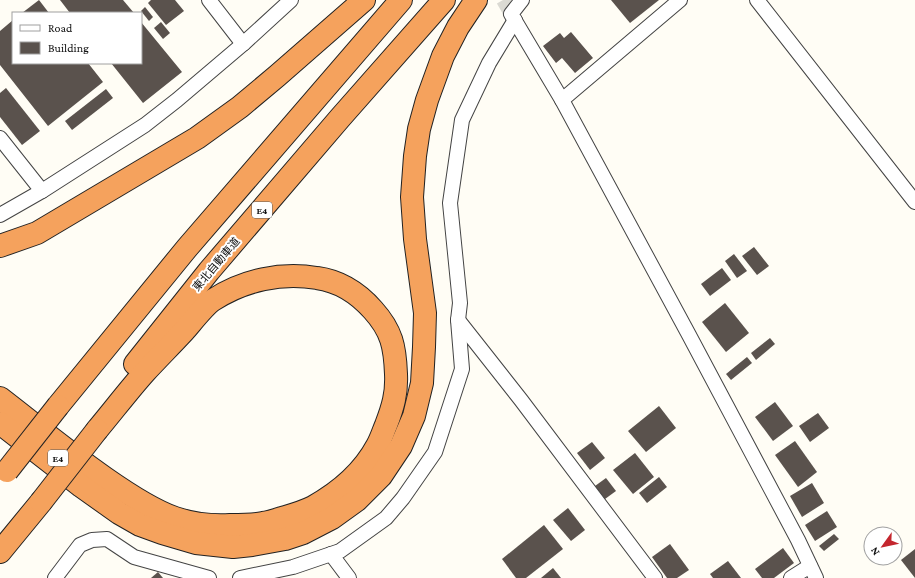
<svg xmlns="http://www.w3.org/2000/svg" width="915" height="578" font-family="'Crimson Pro','Noto Sans JP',serif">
	<rect width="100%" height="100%" fill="#fffdf5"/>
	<g fill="#5a524d">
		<polygon points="39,0 49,13 22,13"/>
		<polygon points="60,0 123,0 134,13 70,13"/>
		<polygon points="151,0 175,0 184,11 166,25 148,3"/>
		<polygon points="611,0 659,0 630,23"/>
		<polygon points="145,7 153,17 149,21 141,11"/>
		<polygon points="13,20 13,63 88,63 103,82 48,126 0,65 0,31"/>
		<polygon points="141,22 182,72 143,103 111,63 141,63"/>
		<polygon points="161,22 170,33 163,39 154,28"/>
		<polygon points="571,32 593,58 575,73 562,58 556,63 543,46 560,33 564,38"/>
		<polygon points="6,88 40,131 22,145 0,117 0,93"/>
		<polygon points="106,89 113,98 72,130 65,121"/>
		<polygon points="754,247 769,266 757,275 742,256"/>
		<polygon points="734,254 747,271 737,278 725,261"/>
		<polygon points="722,268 731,280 710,296 701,284"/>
		<polygon points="725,303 749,333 726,352 702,322"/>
		<polygon points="770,338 775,344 756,360 751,353"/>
		<polygon points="747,357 752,363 731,380 726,374"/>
		<polygon points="775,402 793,426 773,441 755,417"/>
		<polygon points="659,406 676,428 646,452 628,431"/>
		<polygon points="818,413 829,428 810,442 799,426"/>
		<polygon points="795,441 817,472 798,487 775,455"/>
		<polygon points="592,442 605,458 590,470 577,453"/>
		<polygon points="635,453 654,477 633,494 613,470"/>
		<polygon points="659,477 667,487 647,503 639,493"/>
		<polygon points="606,478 616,491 605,499 595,486"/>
		<polygon points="812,483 824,503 802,517 790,496"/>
		<polygon points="568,508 585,530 571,541 553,520"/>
		<polygon points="827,511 837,527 815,541 805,525"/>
		<polygon points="544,525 563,549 526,578 516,578 502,559"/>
		<polygon points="834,534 839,539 824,551 819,546"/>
		<polygon points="670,544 689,570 677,578 667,578 652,557"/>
		<polygon points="783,548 794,563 774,578 762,578 755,569"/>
		<polygon points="915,549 915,578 901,560"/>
		<polygon points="728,561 741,578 713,578 710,574"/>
		<polygon points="553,568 561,578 541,578"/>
		<polygon points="158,572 163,578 151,578"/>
	</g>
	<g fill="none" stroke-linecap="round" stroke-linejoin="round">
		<polyline stroke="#dbdad3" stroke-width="14" stroke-dasharray="14 7" stroke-linecap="butt" points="503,0 511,14"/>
		<defs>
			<g id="minor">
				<polyline points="209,0 243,44"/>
				<polyline points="522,0 511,14 562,100 689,335 798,540 816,578"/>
				<polyline points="757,0 915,202"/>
				<polyline points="562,100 680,0"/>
				<polyline points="0,138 42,191"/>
				<polyline points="0,215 42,191 145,125 177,100 243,44 291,0"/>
				<polyline points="458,320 521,400 655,578"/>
				<polyline points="331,554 349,578"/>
				<polyline points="55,578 80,545 92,540 107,539 134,557 209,578"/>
				<polyline points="240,578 293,567 340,551 386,518 403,498 435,452 462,369 458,320 460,303 450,203 462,120 489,63 515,20"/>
				<polyline points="791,578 810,566"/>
			</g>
			<g id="motorway">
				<polyline points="0,246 37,233 197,138 240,107 277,76 364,0"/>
				<polyline points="135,364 209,271 340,118 444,0"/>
				<path d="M 0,398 C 35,425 69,453 105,478 C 125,492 152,510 175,518 C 193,524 212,526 230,525 C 241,525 253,525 263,523 C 270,522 276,520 282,518 C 292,515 303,512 313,507 C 338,493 363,472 377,446 C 381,439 383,432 386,425 C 393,407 397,393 396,374 C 395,347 392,331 373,310 C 358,293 339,281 317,278 C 281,272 244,280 213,300 C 204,306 192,322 184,331 C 171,345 158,358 145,372 C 128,391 113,411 97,430"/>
				<polyline points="58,406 187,248 401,0"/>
				<polyline points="0,423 81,486 119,513 140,525 162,533 196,543 233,547 252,545 285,539 303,533 332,518 357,500 381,476 401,446 414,416 422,383 424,347 425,313 415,239 412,197 415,156 419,129 427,100 443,56 458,27 476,0"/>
				<polyline points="0,552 41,502"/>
			</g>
		</defs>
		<use href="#minor" stroke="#444" stroke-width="16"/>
		<use href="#motorway" stroke="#222" stroke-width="24"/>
		<use href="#minor" stroke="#fff" stroke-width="14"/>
		<use href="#motorway" stroke="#f5a25d" stroke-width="22"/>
		<defs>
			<g id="motorway-bridge">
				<polyline points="7,471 58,406"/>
				<polyline points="41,502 97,430"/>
			</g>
		</defs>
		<use href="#motorway-bridge" stroke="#222" stroke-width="24" stroke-linecap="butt"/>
		<use href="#motorway-bridge" stroke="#f5a25d" stroke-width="22"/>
	</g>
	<g text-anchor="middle" stroke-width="4" stroke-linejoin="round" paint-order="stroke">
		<g fill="#fff" stroke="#585858" stroke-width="1">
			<rect x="252" y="202" width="20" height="16" rx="3"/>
			<rect x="48" y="450" width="20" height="16" rx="3"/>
		</g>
		<g font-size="10" font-weight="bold" fill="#111">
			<text x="262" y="214">E4</text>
			<text x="58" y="462">E4</text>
		</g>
		<g font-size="11" fill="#111" stroke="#fff">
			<text transform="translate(216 264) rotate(-50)" y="4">東北自動車道</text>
		</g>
	</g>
	<rect x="12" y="12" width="130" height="52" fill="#ffffff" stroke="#a0a0a0"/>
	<rect x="20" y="25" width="20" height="6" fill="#ffffff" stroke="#a0a0a0"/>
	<text x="48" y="32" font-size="12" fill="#111111">Road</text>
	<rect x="20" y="42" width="20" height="12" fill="#5a524d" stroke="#a0a0a0"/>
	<text x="48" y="52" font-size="12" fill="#111111">Building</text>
	<g transform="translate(883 546) rotate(237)"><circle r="19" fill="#ffffff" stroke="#a0a0a0"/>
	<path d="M0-3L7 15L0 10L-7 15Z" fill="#c4262e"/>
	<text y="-6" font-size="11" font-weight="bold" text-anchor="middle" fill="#111111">N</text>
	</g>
</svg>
